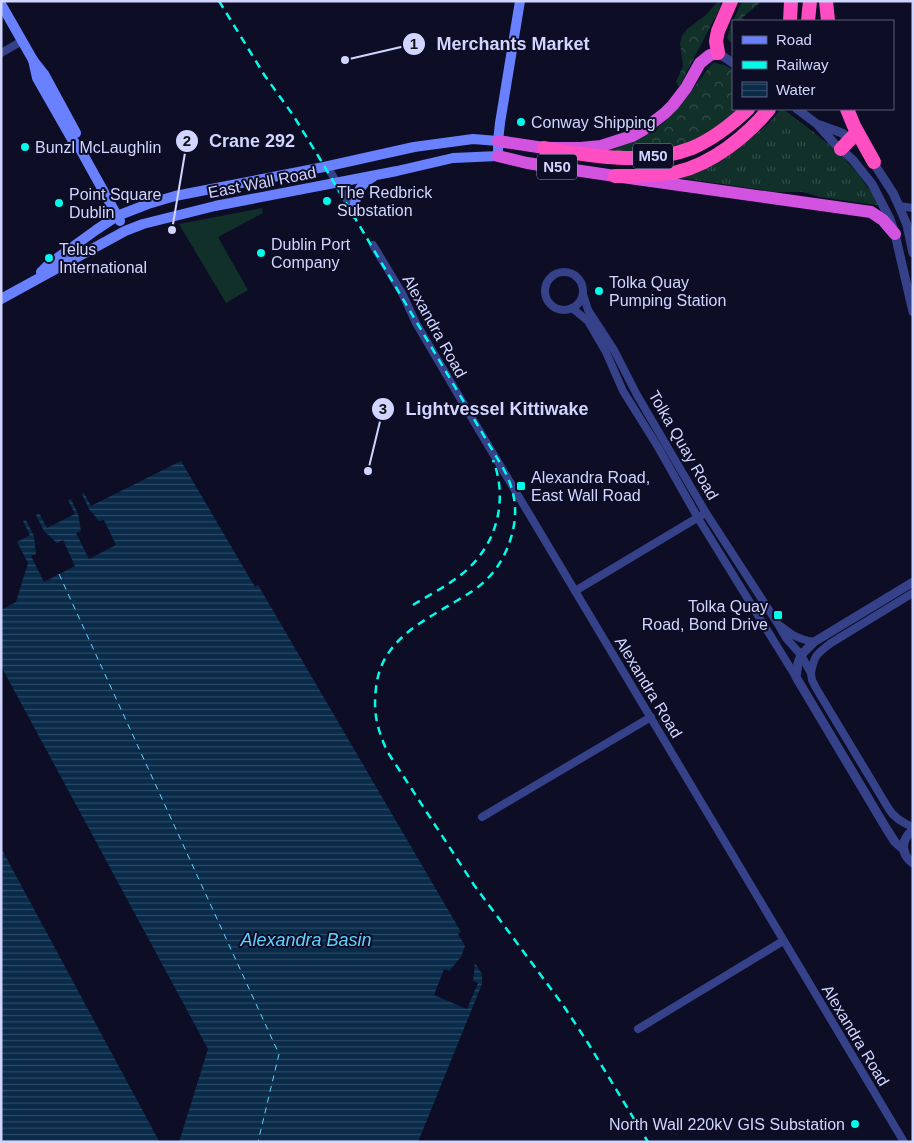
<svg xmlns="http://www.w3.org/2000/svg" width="914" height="1143" font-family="Helvetica,sans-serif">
	<defs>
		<pattern id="grass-tufts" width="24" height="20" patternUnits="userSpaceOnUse" patternTransform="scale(1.25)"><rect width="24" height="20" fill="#103029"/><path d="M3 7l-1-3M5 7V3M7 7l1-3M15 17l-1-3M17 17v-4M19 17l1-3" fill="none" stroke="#324d49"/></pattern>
		<pattern id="forest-crowns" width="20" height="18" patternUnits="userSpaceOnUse" patternTransform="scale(1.25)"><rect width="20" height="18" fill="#103029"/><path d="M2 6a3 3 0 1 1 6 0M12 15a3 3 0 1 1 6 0" fill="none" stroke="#324d49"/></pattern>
		<pattern id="water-rules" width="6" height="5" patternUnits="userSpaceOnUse" patternTransform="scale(1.25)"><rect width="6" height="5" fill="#092b49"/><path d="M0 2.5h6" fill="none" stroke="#2c4964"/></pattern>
	</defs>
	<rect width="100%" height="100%" fill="#0d0d26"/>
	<path fill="url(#grass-tufts)" d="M 781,109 L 783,109 C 813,132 845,153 866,185 C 871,191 876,197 878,205 L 876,205 L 820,197 L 803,192 L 776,192 L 674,177 L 715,159 L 755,135 L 768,124 Z"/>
	<g fill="url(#forest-crowns)">
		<polygon points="718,1 720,1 721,6 679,87 676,82 683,66 680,43 682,36 687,29 706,15"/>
		<polygon points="742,1 762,1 743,17 744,21 733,21 733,45 727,38 731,25"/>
		<path d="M 713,63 L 725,65 L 733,70 L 733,109 L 739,109 C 718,129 683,149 653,152 C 636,154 617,152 599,152 C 617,147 637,142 653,131 C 677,114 693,88 710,66 Z"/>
	</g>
	<polygon fill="#103029" points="262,208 263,213 218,237 248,290 226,303 179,224"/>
	<g fill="url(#water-rules)">
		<polygon points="181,461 255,587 258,585 461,932 458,934 465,946 461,957 449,971 444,969 434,995 467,1009 478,983 473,981 475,963 482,974 482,984 418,1142 179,1142 208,1049 1,666 1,610 16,602 28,563 17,542 30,535 23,521 26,520 34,536 36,554 31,556 44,582 75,566 63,540 57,543 44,531 36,515 39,513 47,528 75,514 68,500 71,499 78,514 81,531 76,533 89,559 116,545 104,520 99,521 89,509 82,494 84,493 91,506"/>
		<polygon points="1,848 159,1141 159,1142 1,1142"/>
	</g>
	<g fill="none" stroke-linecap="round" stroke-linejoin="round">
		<polyline stroke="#60d1ff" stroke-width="1" stroke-dasharray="6 5" stroke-linecap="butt" points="59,574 279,1054 258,1142"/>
		<g stroke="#354188" stroke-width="8">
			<polyline points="1,53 22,41"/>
			<polyline points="327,166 354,212"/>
			<polyline points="899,206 913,208"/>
			<polyline points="373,245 402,293 416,323 473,420 904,1142"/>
			<circle cx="564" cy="291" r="19"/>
			<path d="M 583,294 L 588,310 L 614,350 L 637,395 L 706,513 L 778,624 L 786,638 L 801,655 L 811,673 L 812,680 L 816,688 L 887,806 C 893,817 901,822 913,827"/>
			<polyline points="572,308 588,321 606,352 623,391 658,447 698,518 796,677"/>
			<polyline points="575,591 702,515"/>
			<path d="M 782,627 C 793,636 799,639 814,642"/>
			<path d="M 811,673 C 814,655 817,654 831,643 L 913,593"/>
			<polyline points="482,817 651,717"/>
			<polyline points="638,1029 783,941"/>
		</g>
		<g stroke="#354188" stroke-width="9">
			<polyline points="718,53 733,63"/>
			<polyline points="797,109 817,124 834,143 853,160 872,184 890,219 895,234 913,312"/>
			<polyline points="820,125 842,133 853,141"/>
			<polyline points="871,159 893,193 899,206 907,225 913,253"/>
			<path d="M 913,830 C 901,839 900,854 913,863"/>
			<polyline points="904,850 895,842 886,828 796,677 798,663 801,655 814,642 913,582"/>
		</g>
		<g stroke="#6980ff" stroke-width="10">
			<polyline points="1,4 33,60 44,74 76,133"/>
			<polyline points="33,60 37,78 73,141 79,147 120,221"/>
			<path d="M 355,214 C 353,199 359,184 373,177"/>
			<polyline points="41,272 49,264 96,230 117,216 148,204 175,196 324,167 414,147 473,139 498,141"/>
			<polyline points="1,299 125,231 143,224 215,206 397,171 453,158 498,156 498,141 500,123 520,1"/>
		</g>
		<g stroke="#d253e0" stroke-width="12">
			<polyline points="498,141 544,148 580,148 601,146 632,136 643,130 665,113 673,105 686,88 700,63 710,55 718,53"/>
			<polyline points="498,156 527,163 615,176 871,212 883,220 895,234"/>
		</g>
		<g stroke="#ff4dc2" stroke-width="14">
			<polyline points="826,1 828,21"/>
			<polyline points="790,21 791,1"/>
			<polyline points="808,21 810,1"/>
			<polyline points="718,53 716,41 718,31 731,1"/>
			<polyline points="847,109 854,126 874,162"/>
			<path d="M 544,148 C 590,156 647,166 692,148 C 713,139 732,124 748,109"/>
			<polyline points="841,149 857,132"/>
			<path d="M 615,176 C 636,176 657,176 677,172 C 712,164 747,136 769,109"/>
		</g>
		<g stroke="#00fdea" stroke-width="2.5" stroke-dasharray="8 6" stroke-linecap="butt">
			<path d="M 219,1 L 265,76 L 293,115 L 320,159 L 503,468 C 514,488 518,508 513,530 C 509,548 500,567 486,580 C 478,588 468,594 458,600 C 422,622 381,640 376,688 C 373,713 377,728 387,751 L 474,885 L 563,1005 L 588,1043 L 648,1142"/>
			<path d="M 413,605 C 429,595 447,586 462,574 C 496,547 509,501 493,460"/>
		</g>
	</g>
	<g fill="#00fdea" stroke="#0d0d26" stroke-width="2">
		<circle cx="521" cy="122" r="5"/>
		<circle cx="25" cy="147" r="5"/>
		<circle cx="327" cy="201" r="5"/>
		<circle cx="59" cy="203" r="5"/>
		<circle cx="261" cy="253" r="5"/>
		<circle cx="49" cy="258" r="5"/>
		<circle cx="599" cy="291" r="5"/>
		<rect x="516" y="481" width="10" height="10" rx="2.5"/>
		<rect x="773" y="610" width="10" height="10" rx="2.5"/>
		<circle cx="855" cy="1124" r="5"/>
	</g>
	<g text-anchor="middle" stroke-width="4" stroke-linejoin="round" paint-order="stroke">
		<g fill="#0d0d26" stroke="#9799be" stroke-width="1">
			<rect x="633" y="143.5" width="40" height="25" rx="4"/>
			<rect x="537" y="154.5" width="40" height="25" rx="4"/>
		</g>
		<g font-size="15" font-weight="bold" fill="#d2d5ff">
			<text x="653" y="161">M50</text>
			<text x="557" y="172">N50</text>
		</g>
		<g font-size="16" fill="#d2d5ff" stroke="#0d0d26" text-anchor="start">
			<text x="531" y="128">Conway Shipping</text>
			<text x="35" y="153">Bunzl McLaughlin</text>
			<text x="337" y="198">The Redbrick<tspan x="337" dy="18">Substation</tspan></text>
			<text x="69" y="200">Point Square<tspan x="69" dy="18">Dublin</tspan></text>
			<text x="271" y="250">Dublin Port<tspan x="271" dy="18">Company</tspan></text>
			<text x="59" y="255">Telus<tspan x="59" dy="18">International</tspan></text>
			<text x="609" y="288">Tolka Quay<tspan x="609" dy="18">Pumping Station</tspan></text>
			<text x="531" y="483">Alexandra Road,<tspan x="531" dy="18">East Wall Road</tspan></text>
			<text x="768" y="612" text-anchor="end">Tolka Quay<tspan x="768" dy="18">Road, Bond Drive</tspan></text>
			<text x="845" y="1130" text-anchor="end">North Wall 220kV GIS Substation</text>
		</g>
		<g font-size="16" fill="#d2d5ff" stroke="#0d0d26">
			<text transform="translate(262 182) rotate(-11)" y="6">East Wall Road</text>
			<text transform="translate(435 326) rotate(61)" y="6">Alexandra Road</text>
			<text transform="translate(684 445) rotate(60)" y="6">Tolka Quay Road</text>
			<text transform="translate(649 687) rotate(59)" y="6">Alexandra Road</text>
			<text transform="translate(856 1035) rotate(59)" y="6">Alexandra Road</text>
		</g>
		<g font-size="18" font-style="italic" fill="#60d1ff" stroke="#0d0d26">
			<text x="306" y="946">Alexandra Basin</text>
		</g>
	</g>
	<path fill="none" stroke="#d2d5ff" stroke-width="2" d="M345 60L414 44M172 230L187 141M368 471L383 409"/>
	<g fill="#d2d5ff" stroke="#0d0d26" stroke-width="2">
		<circle cx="345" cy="60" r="5"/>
		<circle cx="172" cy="230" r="5"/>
		<circle cx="368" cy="471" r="5"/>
		<circle cx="414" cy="44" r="12"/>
		<circle cx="187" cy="141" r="12"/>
		<circle cx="383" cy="409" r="12"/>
	</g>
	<g font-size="15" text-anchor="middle" font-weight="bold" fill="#111">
		<text x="414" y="49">1</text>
		<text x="187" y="146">2</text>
		<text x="383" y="414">3</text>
	</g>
	<g font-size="18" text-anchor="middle" font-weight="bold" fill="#d2d5ff" stroke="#0d0d26" stroke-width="4" stroke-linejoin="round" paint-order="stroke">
		<text x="513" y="50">Merchants Market</text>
		<text x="252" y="147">Crane 292</text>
		<text x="497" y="415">Lightvessel Kittiwake</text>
	</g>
	<rect width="914" height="1143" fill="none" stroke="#d2d5ff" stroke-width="5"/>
	<rect x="732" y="20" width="162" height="90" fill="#0d0d26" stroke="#5c5d7d"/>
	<rect x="742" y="36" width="25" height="8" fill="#6980ff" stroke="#5c5d7d"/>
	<text x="776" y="45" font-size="15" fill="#d2d5ff">Road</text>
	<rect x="742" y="61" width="25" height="8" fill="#00fdea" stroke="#5c5d7d"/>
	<text x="776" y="70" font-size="15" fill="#d2d5ff">Railway</text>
	<rect x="742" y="82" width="25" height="15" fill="url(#water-rules)" stroke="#5c5d7d"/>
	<text x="776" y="95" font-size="15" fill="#d2d5ff">Water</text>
</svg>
